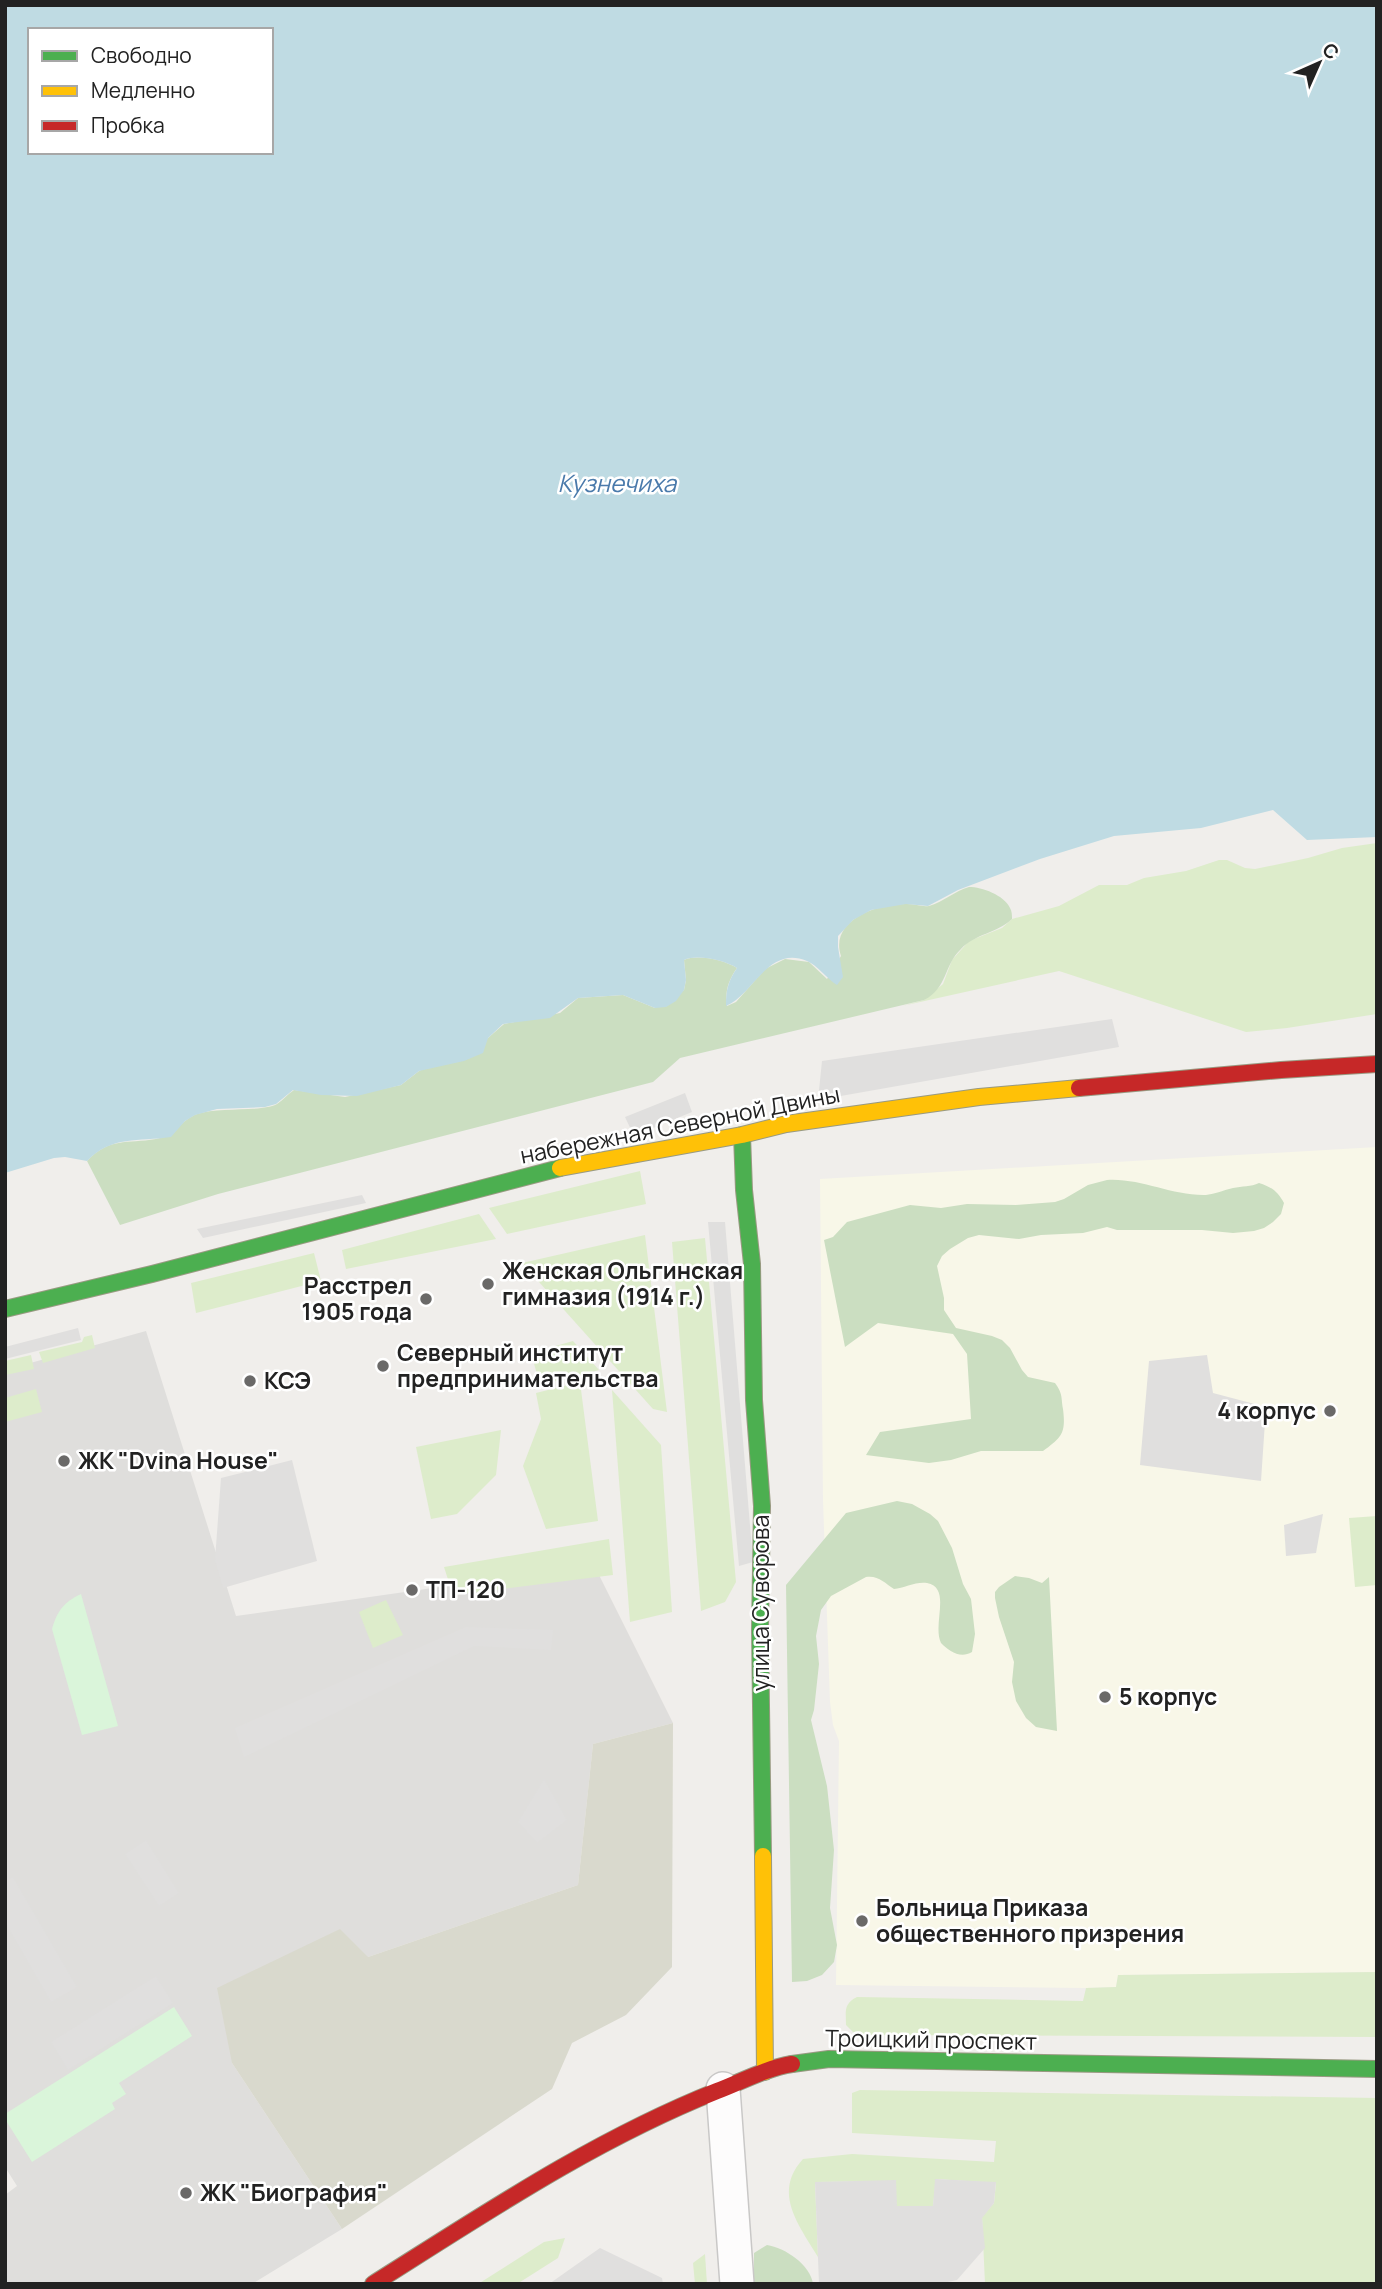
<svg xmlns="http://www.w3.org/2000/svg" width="1382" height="2289" font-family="Manrope,sans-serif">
	<rect width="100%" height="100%" fill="#f0eeeb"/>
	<polygon fill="#dfdedc" points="146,1331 236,1616 594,1565 673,1723 593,1744 578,1885 368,1957 232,2063 342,2229 252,2284 5,2284 5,2195 17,2186 5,2167 5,1370"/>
	<polygon fill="#f8f7e8" points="1377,1147 1377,1972 1118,1975 1116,1987 1086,1988 836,1985 839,1741 833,1725 830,1702 823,1500 820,1179"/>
	<polygon fill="#d9d9cd" points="673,1723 672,1967 626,2015 572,2043 552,2089 342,2229 232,2063 217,1988 340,1929 368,1957 578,1885 593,1744"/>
	<g fill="#ddeccb">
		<polygon points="1377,843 1377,1014 1287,1028 1246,1032 1059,971 902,1006 924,1000 943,984 952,960 969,941 1002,928 1012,919 1059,906 1099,885 1127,885 1144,878 1186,871 1219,860 1227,860 1245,868 1255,869 1308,858 1342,848"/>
		<polygon points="640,1171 646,1204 507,1234 489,1208"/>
		<polygon points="479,1214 496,1239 346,1269 342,1250"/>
		<polygon points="645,1235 667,1412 653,1409 522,1263"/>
		<polygon points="705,1238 736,1582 725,1602 701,1611 672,1242"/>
		<polygon points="314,1253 321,1281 196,1313 191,1283"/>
		<polygon points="92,1335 95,1348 43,1363 39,1352 82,1342 84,1337"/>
		<polygon points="573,1341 599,1370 540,1385 531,1353"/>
		<polygon points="31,1355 34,1369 5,1375 5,1361"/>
		<polygon points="580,1382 598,1521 546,1529 523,1466 541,1419 536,1393"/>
		<polygon points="36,1389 42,1412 5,1422 5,1398"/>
		<polygon points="612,1390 661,1445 672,1612 630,1622"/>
		<polygon points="501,1430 496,1475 457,1514 431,1519 416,1447"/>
		<polygon points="1377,1516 1377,1585 1355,1587 1349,1518"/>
		<polygon points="609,1539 613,1575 453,1595 444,1567"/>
		<polygon points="386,1600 403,1635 373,1648 359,1612"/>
		<path d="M 1377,1972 L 1377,2037 L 864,2035 L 856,2035 L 846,2025 C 846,2012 843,2004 857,1997 L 1083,2001 L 1086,1988 L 1116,1987 L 1118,1975 Z"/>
		<path d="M 860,2090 L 1377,2098 L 1377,2195 L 1375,2195 L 1377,2284 L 985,2284 L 982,2217 L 994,2203 L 996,2183 L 936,2179 L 933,2206 L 896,2206 L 896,2181 L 815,2182 L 818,2257 C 799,2225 772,2193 803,2159 L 852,2154 L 994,2162 L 996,2141 L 852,2133 L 852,2093 Z"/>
		<polygon points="565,2238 558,2258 517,2284 478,2284 544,2242"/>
		<polygon points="705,2254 707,2284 695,2284 693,2263"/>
	</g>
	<g fill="#cbdec1">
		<path d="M 969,887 C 982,887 1004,895 1010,908 C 1012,911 1012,916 1012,919 C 997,933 975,934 961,949 C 943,966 948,988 924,1000 L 680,1058 L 653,1082 L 218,1194 L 120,1225 L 87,1161 C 110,1137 126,1144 156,1139 C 174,1136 181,1120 197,1114 C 218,1107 264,1112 277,1104 C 283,1100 288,1094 294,1090 L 345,1097 L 401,1085 L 419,1071 L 488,1038 L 504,1024 L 560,1013 L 578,998 L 623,995 L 655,1008 L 684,990 L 686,980 L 684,960 C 698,954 724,960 737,968 C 728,981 725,991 727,1006 L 736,1002 L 765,969 L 785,959 L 809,962 L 827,979 L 841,956 C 829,920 878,903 907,904 C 914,904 922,907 929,906 C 943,902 955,891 969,887 Z"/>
		<path d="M 1107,1180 C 1141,1178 1172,1196 1206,1195 C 1215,1194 1224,1190 1233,1188 C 1242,1186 1251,1187 1259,1183 C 1272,1187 1278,1192 1284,1203 L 1281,1214 L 1273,1222 L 1264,1228 L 1254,1231 L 1233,1233 L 1202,1230 L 1117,1230 L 1107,1227 L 1083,1233 L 1041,1235 L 1019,1239 L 979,1235 L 968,1238 L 950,1249 L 942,1256 L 937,1266 L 944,1298 L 944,1310 L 956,1328 L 992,1336 L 1002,1340 L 1010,1348 L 1022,1370 L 1028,1377 L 1055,1383 C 1063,1394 1061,1397 1063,1409 C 1066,1433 1062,1437 1043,1451 L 981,1451 L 951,1460 L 929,1463 L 866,1455 L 880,1432 L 971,1419 L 967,1354 L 953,1334 L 878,1323 L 845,1347 L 824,1240 L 833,1237 L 847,1222 L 910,1205 L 941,1208 L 967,1204 L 1016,1205 L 1055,1202 L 1064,1199 L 1088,1185 Z"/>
		<path d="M 897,1501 L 912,1504 L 930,1514 L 938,1521 L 952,1548 L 963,1584 L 971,1599 L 975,1634 L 972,1652 C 960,1659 949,1651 941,1643 C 932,1624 952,1588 927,1583 C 917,1581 904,1588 894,1589 C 885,1583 878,1575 866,1577 L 831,1596 L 821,1610 L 816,1636 L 819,1664 L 814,1710 L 811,1720 L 827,1786 L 834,1850 L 830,1908 L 837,1945 L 834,1962 L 822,1975 L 807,1981 L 792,1982 L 786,1585 L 846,1513 Z"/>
		<polygon points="1015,1576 1029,1578 1042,1583 1049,1577 1057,1731 1036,1727 1026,1718 1016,1701 1012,1682 1014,1662 999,1617 995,1598 995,1592 999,1587"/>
		<path d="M 767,2245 C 785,2248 810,2264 813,2284 L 754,2284 L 754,2253 Z"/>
	</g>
	<g fill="#daf5da">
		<path d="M 81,1594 L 118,1726 L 82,1735 L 52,1629 C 57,1611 64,1602 81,1594 Z"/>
		<polygon points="174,2007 192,2036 119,2083 126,2094 112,2103 115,2109 32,2162 5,2119 5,2114"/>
	</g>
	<g fill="#e0dfde">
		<polygon points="1112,1019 1119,1047 818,1100 822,1061"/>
		<polygon points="685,1093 692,1112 634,1136 625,1117"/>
		<polygon points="362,1195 366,1203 203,1238 197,1229"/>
		<polygon points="708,1222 725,1222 753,1562 739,1566"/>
		<polygon points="78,1328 81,1340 5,1359 5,1347"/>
		<polygon points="1207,1355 1213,1393 1266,1407 1261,1481 1140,1465 1149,1361"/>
		<polygon points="292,1460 317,1561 223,1588 215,1560 221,1478"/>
		<polygon points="1323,1514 1316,1553 1286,1556 1284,1525"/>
		<polygon points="466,1627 553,1630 551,1650 474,1646 244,1757 235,1728"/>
		<polygon points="544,1779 567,1820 537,1843 518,1822"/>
		<polygon points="146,1840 179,1893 159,1906 125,1854"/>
		<polygon points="13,1877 77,1987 51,2002 5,1922 5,1881"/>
		<polygon points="156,1976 173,2003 68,2070 51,2042"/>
		<polygon points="935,2179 996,2182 994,2203 982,2218 985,2248 957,2280 938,2284 819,2284 815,2182 896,2180 897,2206 933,2206"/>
		<polygon points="600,2248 662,2278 663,2284 549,2284"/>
	</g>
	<path fill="#bfdbe3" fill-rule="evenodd" d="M 5,5 L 1377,5 L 1377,837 L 1307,840 L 1273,810 L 1201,828 L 1114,836 L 1040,859 L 958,890 L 928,906 L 906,904 L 871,910 L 853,920 L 838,936 L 838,947 L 843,977 L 837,985 C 827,979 817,965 807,961 C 768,945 754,994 726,1006 C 726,990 728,981 737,968 C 724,960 697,954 684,960 L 686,980 L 684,990 L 676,1001 L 666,1007 L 655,1008 L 623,995 L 578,998 L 550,1018 L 503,1024 L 488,1038 L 483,1053 L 464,1061 L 419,1071 L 401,1085 L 357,1096 L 321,1095 L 293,1090 L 276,1104 L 265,1107 L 217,1109 L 195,1115 L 185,1121 L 171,1137 C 138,1142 112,1135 87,1161 L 65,1157 L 54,1158 L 5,1173 ZM 30,30 L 271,30 L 271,152 L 30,152 Z"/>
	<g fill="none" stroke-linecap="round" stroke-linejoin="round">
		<defs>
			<polyline id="street" points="723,2089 737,2284"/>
			<g id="fast">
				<polyline points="742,1135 744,1190 752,1264 754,1400 762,1506 760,1630 763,1856"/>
				<polyline points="5,1309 152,1274 560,1168"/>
				<polyline points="792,2064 829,2059 1377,2069"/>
			</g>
			<g id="slow">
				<polyline points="560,1168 742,1135 786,1124 979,1097 1079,1088"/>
				<polyline points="763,1856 765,2072"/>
			</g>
			<g id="jam">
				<polyline points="1079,1088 1281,1070 1377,1064"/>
				<path d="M 373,2284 C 484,2214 594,2140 717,2091 C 741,2082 766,2068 792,2064"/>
			</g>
		</defs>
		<use href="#street" stroke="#c9c8c7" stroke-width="36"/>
		<use href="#fast" stroke="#999a82" stroke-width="18"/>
		<use href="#slow" stroke="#999a82" stroke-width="18"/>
		<use href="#jam" stroke="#999a82" stroke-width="18"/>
		<use href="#street" stroke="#fdfcfc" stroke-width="33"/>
		<use href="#fast" stroke="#4caf50" stroke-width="16"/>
		<use href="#slow" stroke="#ffc107" stroke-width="16"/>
		<use href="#jam" stroke="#c62828" stroke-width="16"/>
	</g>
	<g fill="#6a6968" stroke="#fff" stroke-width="2.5">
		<circle cx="488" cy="1284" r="7"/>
		<circle cx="426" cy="1299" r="7"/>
		<circle cx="383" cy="1366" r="7"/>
		<circle cx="250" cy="1381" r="7"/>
		<circle cx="1330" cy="1411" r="7"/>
		<circle cx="64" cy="1461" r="7"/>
		<circle cx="412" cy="1590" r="7"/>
		<circle cx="1105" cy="1697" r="7"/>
		<circle cx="862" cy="1921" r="7"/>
		<circle cx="186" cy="2193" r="7"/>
	</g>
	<g text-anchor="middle" stroke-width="5" stroke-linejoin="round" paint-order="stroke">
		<g font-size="23" fill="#222" stroke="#fff">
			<text transform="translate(680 1125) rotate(-11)" y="8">набережная Северной Двины</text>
			<text transform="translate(761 1603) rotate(-90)" y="8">улица Суворова</text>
			<text transform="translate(931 2040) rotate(1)" y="8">Троицкий проспект</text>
		</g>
		<g font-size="23" font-weight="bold" fill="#222" stroke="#fff" text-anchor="start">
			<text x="502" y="1279">Женская Ольгинская<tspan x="502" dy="26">гимназия (1914 г.)</tspan></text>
			<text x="412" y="1294" text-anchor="end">Расстрел<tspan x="412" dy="26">1905 года</tspan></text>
			<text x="397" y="1361">Северный институт<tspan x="397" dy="26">предпринимательства</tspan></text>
			<text x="264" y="1389">КСЭ</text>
			<text x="1316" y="1419" text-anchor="end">4 корпус</text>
			<text x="78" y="1469">ЖК "Dvina House"</text>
			<text x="426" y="1598">ТП-120</text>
			<text x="1119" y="1705">5 корпус</text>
			<text x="876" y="1916">Больница Приказа<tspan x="876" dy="26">общественного призрения</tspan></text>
			<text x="200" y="2201">ЖК "Биография"</text>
		</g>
		<g font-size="24" font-style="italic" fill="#4a7aab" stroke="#fff">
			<text x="617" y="492">Кузнечиха</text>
		</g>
	</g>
	<rect width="1382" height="2289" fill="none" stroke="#222222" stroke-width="14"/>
	<rect x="28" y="28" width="245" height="126" fill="#ffffff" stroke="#a7a7a7" stroke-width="2"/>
	<rect x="42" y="51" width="35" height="10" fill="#4caf50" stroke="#a7a7a7" stroke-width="2"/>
	<text x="91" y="63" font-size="21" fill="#222222">Свободно</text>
	<rect x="42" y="86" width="35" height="10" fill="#ffc107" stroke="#a7a7a7" stroke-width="2"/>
	<text x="91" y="98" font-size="21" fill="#222222">Медленно</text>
	<rect x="42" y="121" width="35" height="10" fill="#c62828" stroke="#a7a7a7" stroke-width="2"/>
	<text x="91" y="133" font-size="21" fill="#222222">Пробка</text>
	<g transform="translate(1319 63) rotate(45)" stroke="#ffffff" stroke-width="5" paint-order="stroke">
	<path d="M0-5L12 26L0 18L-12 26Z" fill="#222222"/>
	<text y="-10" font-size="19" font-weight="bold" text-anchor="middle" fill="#222222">С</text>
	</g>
</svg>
